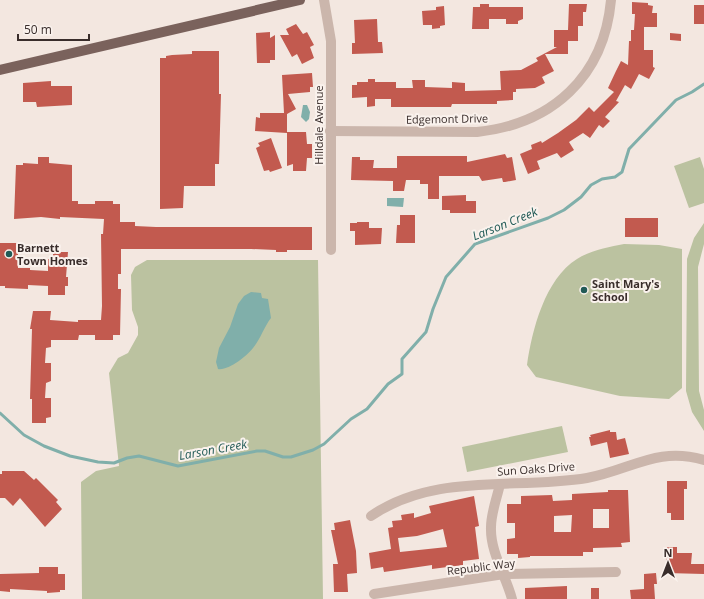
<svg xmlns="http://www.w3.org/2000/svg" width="704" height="599" font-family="'Open Sans',sans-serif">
	<rect width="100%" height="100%" fill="#f3e7e0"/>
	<g fill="#bbc2a0">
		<polygon points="700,157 704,169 704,203 689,208 674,166"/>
		<polygon points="704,223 704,244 698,267 699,391 704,410 704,431 692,412 686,391 687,259 694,238"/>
		<path d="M 624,244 L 659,245 L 682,249 L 682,388 L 669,399 L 620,396 L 536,377 L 527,365 C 532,330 545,279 577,259 C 591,250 609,247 624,244 Z"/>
		<polygon points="147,260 318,260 323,599 82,599 81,482 96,471 119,466 109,373 118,358 128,353 138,335 138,327 132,310 131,275 135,267"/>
		<polygon points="562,426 568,452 467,472 462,447"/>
	</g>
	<g fill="#80afaa">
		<polygon points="303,105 307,105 310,112 309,119 306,122 301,117"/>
		<polygon points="387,198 404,198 403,207 387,206"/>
		<path d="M 251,292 L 261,293 L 262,298 L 268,299 L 271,318 C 264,327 260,340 253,348 C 247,356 228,371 218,369 L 216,362 L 219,348 L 230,327 L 238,304 L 244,296 Z"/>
	</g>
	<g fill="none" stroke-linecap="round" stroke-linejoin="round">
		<polyline stroke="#80afaa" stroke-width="3" points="0,413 24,435 44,446 70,456 98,462 114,463 127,458 139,456 178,466 257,451 265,451 283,457 291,457 313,450 324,444 351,419 367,409 388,384 402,374 402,359 426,332 433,309 446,277 475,244 548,218 564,210 581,197 591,185 602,179 615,177 622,172 629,149 676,100 692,92 704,84"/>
	</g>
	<g fill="#c25a4f" fill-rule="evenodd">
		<polygon points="632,2 648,3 648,5 653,6 652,13 657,13 657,27 644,27 644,50 653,50 653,67 655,68 649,79 639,74 631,89 625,85 616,101 619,102 605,117 610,121 603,128 599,125 590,138 583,133 569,142 574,150 561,158 557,153 537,161 540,169 528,174 520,154 532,149 531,145 541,141 542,143 558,133 576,120 589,107 594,112 614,92 608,88 616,71 621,61 628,65 629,41 631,41 631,30 634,30 635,14 632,14"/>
		<polygon points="480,4 489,4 489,7 523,7 523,19 518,21 518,24 506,24 506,19 489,19 489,29 472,29 473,7 480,7"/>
		<polygon points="569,4 587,4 586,12 583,12 583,26 578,26 578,41 568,41 568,54 545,54 554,71 542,77 545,83 535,88 516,89 516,92 513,92 513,100 497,101 497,104 452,104 451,107 391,107 391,99 375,99 375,106 367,107 367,97 352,98 352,85 357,85 357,82 368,82 368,79 375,79 375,82 396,82 396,88 413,88 412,80 425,80 425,87 452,88 452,82 465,83 465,91 501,90 500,71 521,70 538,61 536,58 557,47 554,47 554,30 568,30"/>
		<rect x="694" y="5" width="10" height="19"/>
		<polygon points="444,6 445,25 440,26 440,28 432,29 432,25 423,25 422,11 436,10 436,7"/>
		<polygon points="377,19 378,42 382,42 383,53 352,54 352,43 355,43 354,20"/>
		<polygon points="296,24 303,34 307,32 314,45 310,47 314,58 302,64 297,54 292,57 280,35 289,35 286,29"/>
		<polygon points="270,32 270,38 275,35 275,60 270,60 270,63 257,63 256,33"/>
		<polygon points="670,33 681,34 681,41 670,40"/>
		<polygon points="192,51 219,51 219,94 221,94 219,164 215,164 215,186 184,186 183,208 160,209 160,58 166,58 166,56 172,55 192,54"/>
		<polygon points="312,73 313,87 310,87 310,92 288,94 296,109 287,114 287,132 306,132 307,144 312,144 312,158 307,158 306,171 293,171 293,164 287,166 287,133 255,131 256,117 260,118 260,113 284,113 282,75"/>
		<polygon points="51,81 51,86 72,86 72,105 37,107 36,102 23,102 23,83"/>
		<polygon points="271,138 282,168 270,172 269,170 264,171 256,148 260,146 258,143"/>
		<polygon points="505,154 507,158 512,157 516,180 505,182 503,182 502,178 482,181 479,176 439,176 439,199 428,199 428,184 420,184 420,180 406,180 404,191 393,191 393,181 351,180 352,157 360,157 360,160 374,160 373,168 397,168 397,156 467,156 467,162"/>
		<polygon points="38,157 49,157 49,163 72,165 72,201 78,201 78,204 95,204 95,201 113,201 113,204 120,204 120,222 135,222 135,226 156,227 312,227 312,250 287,250 287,252 276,252 276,250 251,249 121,249 121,274 118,274 118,289 121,289 120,335 113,335 113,340 95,340 95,335 79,335 78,340 51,340 51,347 46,348 45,363 51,363 51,381 46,383 45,398 51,398 51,417 46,418 46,423 32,423 32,399 30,399 32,329 30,329 33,311 51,311 50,320 78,322 78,320 101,320 102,306 101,234 103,234 104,219 60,217 60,219 41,217 14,219 16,165 23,165 23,163 38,164"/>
		<polygon points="466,195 466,201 476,201 476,213 450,213 450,210 442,210 442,196"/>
		<polygon points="400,215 415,215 415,243 396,243 397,225 400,225"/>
		<rect x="625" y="218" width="33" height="19"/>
		<polygon points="357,222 369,222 369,228 382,228 381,244 355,245 355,231 350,231 350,223 357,223"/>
		<polygon points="0,243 18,243 18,268 30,268 30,270 48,271 48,259 53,259 53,252 68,252 66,277 68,277 68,286 65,286 65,295 48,295 48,286 28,285 28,289 5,288 5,286 0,286"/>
		<polygon points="610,430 610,432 616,432 617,440 625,438 629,454 610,458 607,442 591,446 589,437 591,437 590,435"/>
		<polygon points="2,471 24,471 34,480 36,478 58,500 56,502 62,509 45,527 20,498 13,506 5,498 0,498 0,474 2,474"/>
		<polygon points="667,481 687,481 687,489 684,489 684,520 671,520 671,513 667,513"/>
		<path d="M 608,490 L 628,490 L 630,542 L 621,543 L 622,547 L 593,548 L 593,552 L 583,552 L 583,556 L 530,556 L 530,557 L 518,558 L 518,554 L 507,554 L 507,539 L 515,538 L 515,523 L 507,523 L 507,504 L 521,504 L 521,496 L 552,495 L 553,501 L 572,500 L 572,494 L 608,492 ZM 593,509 L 609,509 L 609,528 L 593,528 ZM 572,515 L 571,532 L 554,532 L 554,516 Z"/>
		<path d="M 474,496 L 479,526 L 475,527 L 479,559 L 463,561 L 463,565 L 432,569 L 432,565 L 384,572 L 383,567 L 371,569 L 369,553 L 391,549 L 388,528 L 393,527 L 392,521 L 402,520 L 401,515 L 414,513 L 414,518 L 431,513 L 429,506 ZM 443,529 L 447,547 L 400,552 L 398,538 L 417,536 Z"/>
		<polygon points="350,520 356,551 357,573 347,574 348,592 334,592 333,564 338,564 331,530 335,530 334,523"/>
		<polygon points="667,547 677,547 677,553 692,553 691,564 704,564 704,574 666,573"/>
		<polygon points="39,567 58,567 58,574 65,574 65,590 60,590 60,592 47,593 47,591 10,589 10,592 0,591 0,574 39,573"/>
		<polygon points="656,573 657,584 654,584 655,599 631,599 630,590 644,589 644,574"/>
		<polygon points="567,586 567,599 525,599 525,588"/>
		<rect x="591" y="588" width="8" height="11"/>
	</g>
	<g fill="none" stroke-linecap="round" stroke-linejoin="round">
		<g stroke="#cbb6ac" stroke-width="10">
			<polyline points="324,0 331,41 331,250"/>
			<path d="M 330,131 L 477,132 C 552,124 604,77 611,0"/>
			<path d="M 500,484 C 497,498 491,513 491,527 C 490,552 506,576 512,599"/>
			<path d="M 371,516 C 435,472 515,490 587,478 C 631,470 657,446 704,460"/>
			<polyline points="374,594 504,574 616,572"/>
		</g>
		<polyline stroke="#7a625c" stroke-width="10" points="0,70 300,0"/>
	</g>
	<g fill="#215a56" stroke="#faf2ed" stroke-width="1.5">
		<circle cx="9" cy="254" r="4"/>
		<circle cx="584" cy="290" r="4"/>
	</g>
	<g text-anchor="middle" stroke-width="4" stroke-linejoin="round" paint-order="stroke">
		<g font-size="11" fill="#392d2b" stroke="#faf2ed">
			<text transform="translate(447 119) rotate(-1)" y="4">Edgemont Drive</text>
			<text transform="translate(319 125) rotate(-90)" y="4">Hilldale Avenue</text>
			<text transform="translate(536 469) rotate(-4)" y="4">Sun Oaks Drive</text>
			<text transform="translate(481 567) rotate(-7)" y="4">Republic Way</text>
		</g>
		<g font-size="11" font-weight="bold" fill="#392d2b" stroke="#faf2ed" text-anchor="start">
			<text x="17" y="252">Barnett<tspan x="17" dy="13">Town Homes</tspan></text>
			<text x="592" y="288">Saint Mary's<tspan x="592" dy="13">School</tspan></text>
		</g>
		<g font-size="12" font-style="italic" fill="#215a56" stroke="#faf2ed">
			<text transform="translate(505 224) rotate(-22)" y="4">Larson Creek</text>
			<text transform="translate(213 450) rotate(-10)" y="4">Larson Creek</text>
		</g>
	</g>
	<g transform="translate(668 563)" stroke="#faf2ed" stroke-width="3" paint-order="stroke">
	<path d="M0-3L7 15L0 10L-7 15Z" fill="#392d2b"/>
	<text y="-6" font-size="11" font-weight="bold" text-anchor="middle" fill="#392d2b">N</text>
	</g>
	<path d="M18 34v6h71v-6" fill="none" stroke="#392d2b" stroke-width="2"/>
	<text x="24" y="34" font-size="12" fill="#392d2b" stroke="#faf2ed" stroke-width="3" paint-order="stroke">50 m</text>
</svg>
